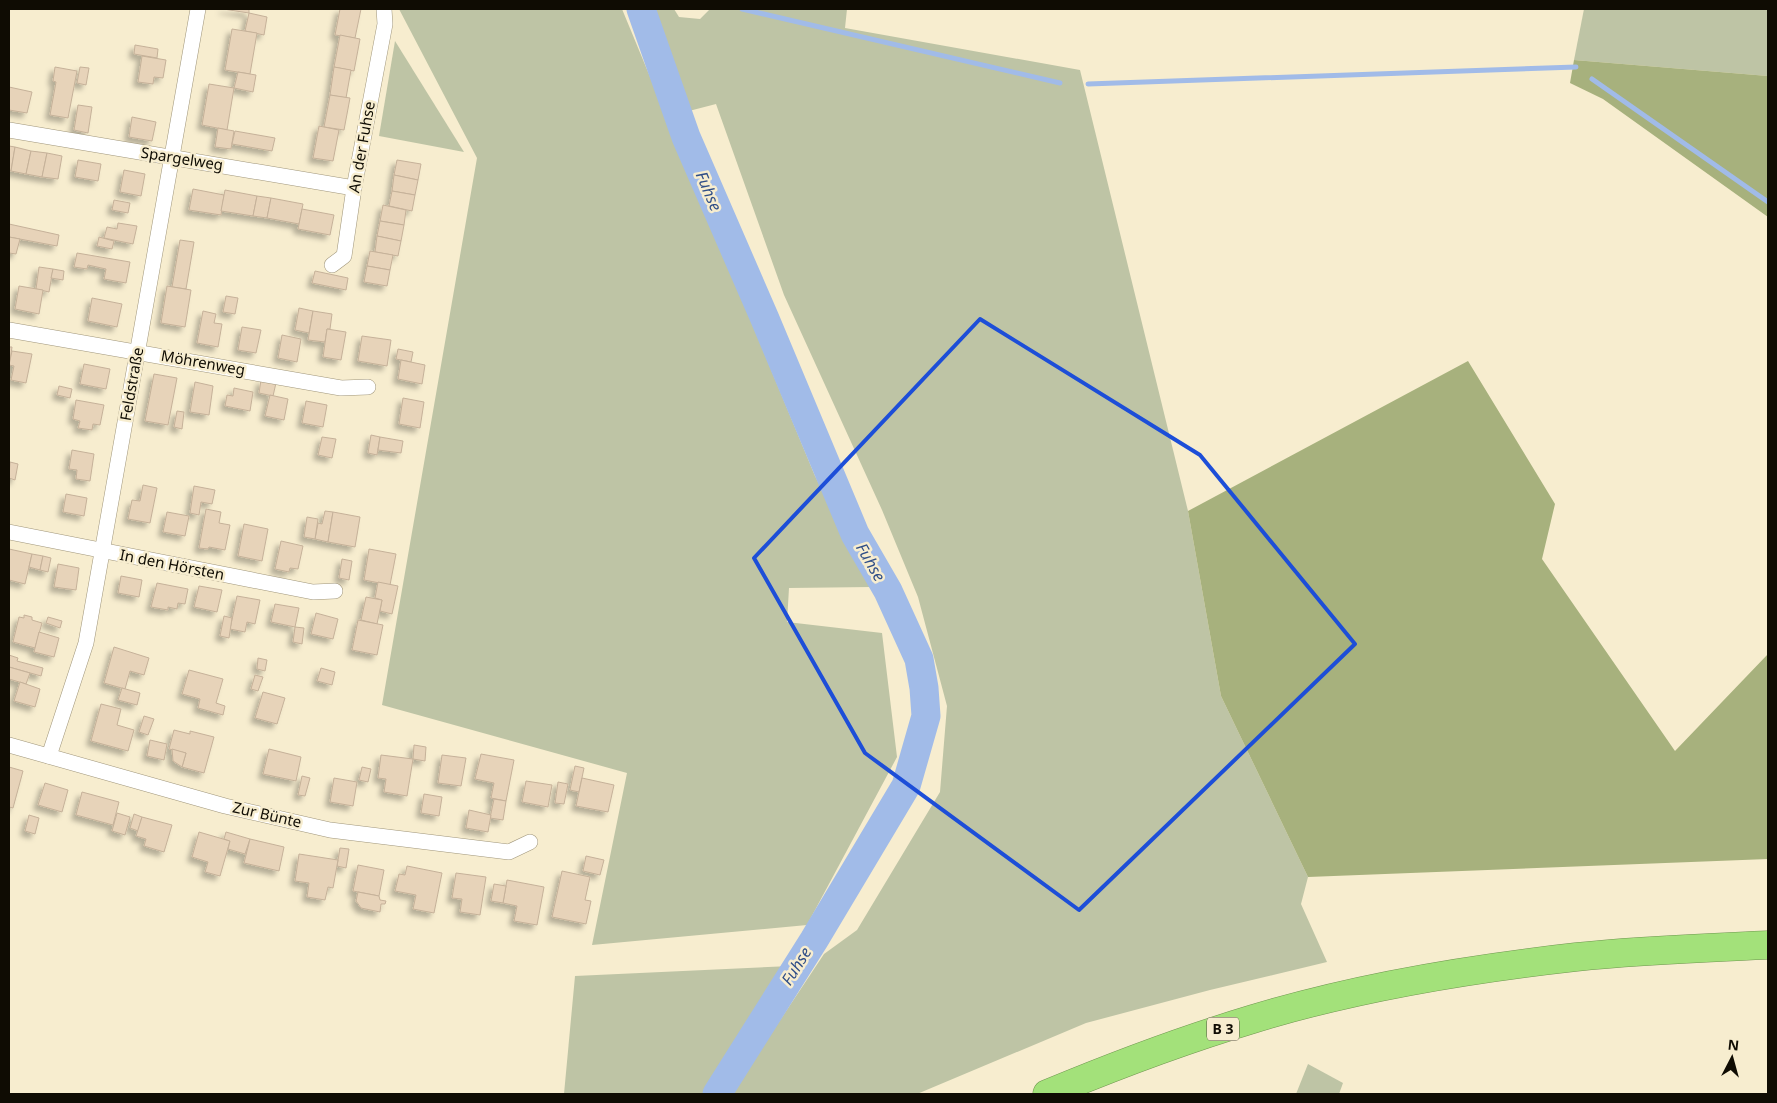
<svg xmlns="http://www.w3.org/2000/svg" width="1777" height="1103" font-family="'Noto Sans',sans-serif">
	<defs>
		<filter id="shadow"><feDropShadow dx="-4.5" dy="4.5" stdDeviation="2.5" flood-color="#0004"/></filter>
	</defs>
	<rect width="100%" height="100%" fill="#f7edcf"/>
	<g fill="#bec4a5">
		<polygon points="399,9 622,9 815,476 871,587 789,588 787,622 882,633 897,757 807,925 592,945 627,773 382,705 477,158"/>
		<polygon points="651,9 674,9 679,17 700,19 710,9 847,9 845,28 1080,70 1188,511 1221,696 1308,877 1301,904 1327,962 1210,990 1086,1023 917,1094 731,1094 824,954 857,930 940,792 947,706 918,597 882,510 784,295 716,104 689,111"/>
		<polygon points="1584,9 1768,9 1768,76 1574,60"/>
		<polygon points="395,41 464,152 379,136"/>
		<polygon points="791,966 717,1080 705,1094 564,1094 575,976"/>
		<polygon points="1308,1064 1343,1083 1339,1094 1296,1094"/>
	</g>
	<g fill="#a7b17d">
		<polygon points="1574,60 1768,76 1768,217 1603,99 1570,83"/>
		<polygon points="1468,361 1555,504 1542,559 1675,751 1768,654 1768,859 1308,877 1221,696 1188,511"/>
	</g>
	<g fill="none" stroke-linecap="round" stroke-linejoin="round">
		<g stroke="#a1bbe8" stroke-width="5">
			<polyline points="742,9 1060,83"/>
			<polyline points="1592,79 1768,202"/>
			<polyline points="1088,84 1576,67"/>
		</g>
		<polyline stroke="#a1bbe8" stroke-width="29" points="641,9 686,137 765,319 855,534 888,591 919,659 924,688 926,716 906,786 814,940 717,1094"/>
	</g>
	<g fill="#e7d3b9" stroke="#c5b199" filter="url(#shadow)">
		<polygon points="223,9 249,9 249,13"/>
		<polygon points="340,9 361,9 355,38 335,35"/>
		<polygon points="249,13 267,17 264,35 245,31"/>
		<polygon points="232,29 257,33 250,74 225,70"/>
		<polygon points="340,35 360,39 354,71 334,67"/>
		<polygon points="135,45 158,49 157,58 134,54"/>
		<polygon points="142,56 166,60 163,78 154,77 153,84 138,82"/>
		<polygon points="55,67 77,71 68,118 50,115 56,82 53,81"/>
		<polygon points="80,67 89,68 86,85 77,83"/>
		<polygon points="334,67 351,70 346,98 330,95"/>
		<polygon points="238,72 256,75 253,92 234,88"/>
		<polygon points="209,84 234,88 227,130 202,125"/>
		<polygon points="9,87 32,92 27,113 9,110"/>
		<polygon points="330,95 350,98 344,130 324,127"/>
		<polygon points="78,105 92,107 88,133 74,130"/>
		<polygon points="132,117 156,122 152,141 129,137"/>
		<polygon points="319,126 339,130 333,161 313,158"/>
		<polygon points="218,128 234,131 231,149 215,147"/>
		<polygon points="235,131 275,138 272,151 232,144"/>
		<polygon points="9,146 15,147 11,171 9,170"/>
		<polygon points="15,147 31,151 26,174 11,171"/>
		<polygon points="31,151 47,153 42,177 26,174"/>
		<polygon points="47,153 62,156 58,179 42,177"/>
		<polygon points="78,160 101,164 98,181 75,177"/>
		<polygon points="397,160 421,164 418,180 394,175"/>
		<polygon points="124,170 145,174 141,196 120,192"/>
		<polygon points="394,175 418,180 415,195 392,191"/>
		<polygon points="193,189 224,195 221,215 189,210"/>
		<polygon points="225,190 257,196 253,216 221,211"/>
		<polygon points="392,191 415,195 412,211 389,206"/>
		<polygon points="257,196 271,198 267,218 253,216"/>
		<polygon points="271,198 303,204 299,224 267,218"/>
		<polygon points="114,200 130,203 128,213 112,210"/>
		<polygon points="383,205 406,210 404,225 380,221"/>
		<polygon points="302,209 334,215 330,235 298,229"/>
		<polygon points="380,221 404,225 401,241 377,236"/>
		<polygon points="118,223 137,226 133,244 104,238 107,227 117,229"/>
		<polygon points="9,224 59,235 57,246 9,237"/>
		<polygon points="377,236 401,241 398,256 375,252"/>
		<polygon points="9,237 20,239 16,254 9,253"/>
		<polygon points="99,237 114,241 112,249 97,246"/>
		<polygon points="180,240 194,242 186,289 172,287"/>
		<polygon points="370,251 393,255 390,270 367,266"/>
		<polygon points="77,253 130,262 126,283 104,279 106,269 88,265 87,269 74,267"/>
		<polygon points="367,266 390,270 387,286 364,282"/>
		<polygon points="39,267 53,269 49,292 36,289"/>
		<polygon points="53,269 64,271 63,280 51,278"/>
		<polygon points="315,271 348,278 346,290 312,283"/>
		<polygon points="19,286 43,290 39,314 15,309"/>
		<polygon points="167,286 191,290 185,327 161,323"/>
		<polygon points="226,296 238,298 235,314 223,312"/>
		<polygon points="92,298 122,304 117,327 88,321"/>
		<polygon points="299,308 313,311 309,333 295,330"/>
		<polygon points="203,311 216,314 214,323 222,324 218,347 197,343"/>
		<polygon points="313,311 332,314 330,329 327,329 325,342 308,340"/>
		<polygon points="242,327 261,330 256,353 238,350"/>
		<polygon points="327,329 346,332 341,360 323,357"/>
		<polygon points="282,335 301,339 297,362 278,358"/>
		<polygon points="362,336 391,340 387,366 358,361"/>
		<polygon points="9,347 12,347 10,362 9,362"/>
		<polygon points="398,349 413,352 411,362 396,359"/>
		<polygon points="12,351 32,354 26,383 11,380 14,366 9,365"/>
		<polygon points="401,360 425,365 422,384 398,379"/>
		<polygon points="84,364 110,369 106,389 80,384"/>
		<polygon points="154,374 177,378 168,425 145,421"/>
		<polygon points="261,380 276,383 273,396 259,393"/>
		<polygon points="195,382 213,386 209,415 190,412"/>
		<polygon points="59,386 72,389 70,398 57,395"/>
		<polygon points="234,388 253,392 250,411 225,406 227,395 233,396"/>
		<polygon points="270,395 288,399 284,420 265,416"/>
		<polygon points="403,398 424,402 420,428 399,424"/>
		<polygon points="76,400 104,405 100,425 93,424 92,430 78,428 80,421 73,419"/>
		<polygon points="306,401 327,405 323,427 302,423"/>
		<polygon points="177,411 184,412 182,429 174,427"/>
		<polygon points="371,435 380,437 377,455 368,453"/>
		<polygon points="322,437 336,439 332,458 318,455"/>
		<polygon points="380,437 403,441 401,453 378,450"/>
		<polygon points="72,450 94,454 90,481 76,479 77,470 69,469"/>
		<polygon points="10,462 18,464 15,480 9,478"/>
		<polygon points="143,485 157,488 150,523 128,519 132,500 140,501"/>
		<polygon points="194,486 215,490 212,504 201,502 199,515 190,513"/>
		<polygon points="66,494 87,498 84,516 63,512"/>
		<polygon points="206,509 221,512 219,523 230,525 225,550 209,547 208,549 199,548"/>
		<polygon points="325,511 333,512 328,542 315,539 318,523 322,524"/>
		<polygon points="167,512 189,516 185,536 163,532"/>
		<polygon points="333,512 360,517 355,547 328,542"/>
		<polygon points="307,517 318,519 315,539 304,537"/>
		<polygon points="244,524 268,529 262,561 238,556"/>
		<polygon points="281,541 303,546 298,569 290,568 289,572 275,569"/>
		<polygon points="9,549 32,554 25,584 9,580"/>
		<polygon points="369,549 396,554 390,585 364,580"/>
		<polygon points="32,554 43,556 40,570 29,567"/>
		<polygon points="43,556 51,558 48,572 40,570"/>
		<polygon points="342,559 352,561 349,580 339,578"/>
		<polygon points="58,564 79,568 76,590 54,587"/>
		<polygon points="121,576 142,580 139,597 118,593"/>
		<polygon points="378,582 398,586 392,614 380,611 382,600 375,598"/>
		<polygon points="157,583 188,589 185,604 178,603 177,609 168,607 168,610 151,607"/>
		<polygon points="199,586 222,590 217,612 194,607"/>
		<polygon points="237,596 260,600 255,624 247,622 245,632 230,629"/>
		<polygon points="366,597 382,600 377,624 361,620"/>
		<polygon points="275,604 299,608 295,627 271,622"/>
		<polygon points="316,613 338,619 333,639 311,634"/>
		<polygon points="24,615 32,617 32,620 42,623 35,648 13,642 19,617 24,618"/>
		<polygon points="224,616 232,618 229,638 220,636"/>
		<polygon points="48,617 62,621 60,628 46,623"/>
		<polygon points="358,620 383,625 377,655 352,650"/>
		<polygon points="295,627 304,628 302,644 293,642"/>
		<polygon points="39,632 59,638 54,657 34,652"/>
		<polygon points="114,647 149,658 144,675 130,671 125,689 104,683"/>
		<polygon points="9,653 9,655 18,658 17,661 43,668 41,676 9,667"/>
		<polygon points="258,658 267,660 265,671 257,669"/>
		<polygon points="9,667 30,673 26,684 9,679"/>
		<polygon points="321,668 335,672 332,685 317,681"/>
		<polygon points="189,670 223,679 216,703 225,706 223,715 198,708 200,699 182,694"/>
		<polygon points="255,675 263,677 258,691 251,689"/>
		<polygon points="20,682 40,689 35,707 14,701"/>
		<polygon points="122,688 140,693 137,705 118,700"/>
		<polygon points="263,692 285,698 277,724 255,718"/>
		<polygon points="101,704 121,709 117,725 134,730 128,751 91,741"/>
		<polygon points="144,716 154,719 148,735 139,732"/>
		<polygon points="174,730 190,734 190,731 214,737 204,773 182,767 186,753 169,749"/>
		<polygon points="150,740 167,744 164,760 147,756"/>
		<polygon points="414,745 426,747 425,761 413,759"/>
		<polygon points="172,749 186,753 182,767 173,761"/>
		<polygon points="269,749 301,757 296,781 263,774"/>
		<polygon points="481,754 514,760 506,801 491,798 494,783 475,779"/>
		<polygon points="381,755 413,759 407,796 384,792 386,779 378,778"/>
		<polygon points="442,755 466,758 461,786 438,783"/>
		<polygon points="575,766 584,768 579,792 570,790"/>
		<polygon points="9,767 23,771 13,808 9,807"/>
		<polygon points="362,767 371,769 368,782 359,780"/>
		<polygon points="302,776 310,778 305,796 298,795"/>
		<polygon points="334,778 357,782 353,806 330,802"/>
		<polygon points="582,778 614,785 608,812 576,806"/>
		<polygon points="526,781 552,785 548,807 522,802"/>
		<polygon points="558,782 568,784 564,804 555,803"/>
		<polygon points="45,783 68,790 62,812 38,805"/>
		<polygon points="82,792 119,802 113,825 76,815"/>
		<polygon points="424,794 442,797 439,816 421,813"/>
		<polygon points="494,799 506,801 503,820 490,818"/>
		<polygon points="469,810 491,815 488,832 466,828"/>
		<polygon points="117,813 130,817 125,835 112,831"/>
		<polygon points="134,814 142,817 138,831 130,828"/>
		<polygon points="29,815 39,818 35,834 25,831"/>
		<polygon points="142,817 172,825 164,852 144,846 146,839 136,836"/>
		<polygon points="199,832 230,841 220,876 205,872 208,862 192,857"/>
		<polygon points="226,832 250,839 245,854 228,849 230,841 224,839"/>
		<polygon points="250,839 284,847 279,871 244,863"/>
		<polygon points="340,848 349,849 346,868 337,866"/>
		<polygon points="299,854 338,860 333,888 328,887 325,900 307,897 309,883 295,881"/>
		<polygon points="586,856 604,860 600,875 583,871"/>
		<polygon points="358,865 384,870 379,896 353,891"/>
		<polygon points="407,866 442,873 434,913 413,909 416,895 395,891 399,874 405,875"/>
		<polygon points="562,871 590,877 585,900 591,901 586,924 552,917"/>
		<polygon points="456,873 486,877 480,915 460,912 462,899 452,898"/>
		<polygon points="507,880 544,887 537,925 514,921 517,906 503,903"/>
		<polygon points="494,884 506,886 503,903 491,901"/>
		<polygon points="358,892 379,896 380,900 386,901 385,904 381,904 380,912 361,908 356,901"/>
	</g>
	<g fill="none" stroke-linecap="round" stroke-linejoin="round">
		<defs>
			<g id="street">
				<polyline points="9,130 354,188"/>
				<polyline points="332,265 344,256 354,188 385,24 384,9"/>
				<polyline points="9,330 341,388 368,387"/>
				<polyline points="9,532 313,592 335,591"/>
				<polyline points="9,745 225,806 330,830 509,852 530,842"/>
				<polyline points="49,756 86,643 198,9"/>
			</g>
			<path id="highway" d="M 1047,1094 C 1114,1066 1183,1040 1253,1019 C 1357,987 1468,969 1576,957 C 1640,950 1704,948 1768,945"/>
		</defs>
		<use href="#street" stroke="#a0967b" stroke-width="16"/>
		<use href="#highway" stroke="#6f9650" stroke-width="29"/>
		<use href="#street" stroke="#fff" stroke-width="15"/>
		<use href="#highway" stroke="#a3e17a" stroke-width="28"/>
	</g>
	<path fill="none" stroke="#1d4ed8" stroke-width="4" stroke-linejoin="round" d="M 980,319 L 1200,455 L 1355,644 L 1079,910 L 865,753 L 754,558 Z"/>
	<g text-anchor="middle" stroke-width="5" stroke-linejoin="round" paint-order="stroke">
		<rect fill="#f7edcf" stroke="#555040" stroke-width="1" x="1207" y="1017.5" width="32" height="23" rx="4"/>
		<g font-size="14" font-weight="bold" fill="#0f0c03">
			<text x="1223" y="1034">B 3</text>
		</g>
		<g font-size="15" fill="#0f0c03" stroke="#f7edcf">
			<text transform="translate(362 147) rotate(-80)" y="5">An der Fuhse</text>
			<text transform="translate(182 159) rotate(9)" y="5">Spargelweg</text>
			<text transform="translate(203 363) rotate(10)" y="5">Möhrenweg</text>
			<text transform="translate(132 384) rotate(-80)" y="5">Feldstraße</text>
			<text transform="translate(172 565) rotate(11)" y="5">In den Hörsten</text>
			<text transform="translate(267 815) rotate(13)" y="5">Zur Bünte</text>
		</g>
		<g font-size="16" font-style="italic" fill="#2f4e87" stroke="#f7edcf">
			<text transform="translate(709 191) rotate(67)" y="6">Fuhse</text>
			<text transform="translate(871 562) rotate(60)" y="6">Fuhse</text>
			<text transform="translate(796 966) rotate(-58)" y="6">Fuhse</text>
		</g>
	</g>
	<rect width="1777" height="1103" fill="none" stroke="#0f0c03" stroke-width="20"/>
	<g transform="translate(1732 1058) rotate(6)" stroke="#f7edcf" stroke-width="4" paint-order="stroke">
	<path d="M0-4L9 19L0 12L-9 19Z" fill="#0f0c03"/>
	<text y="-8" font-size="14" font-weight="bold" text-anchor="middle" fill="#0f0c03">N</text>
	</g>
</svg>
